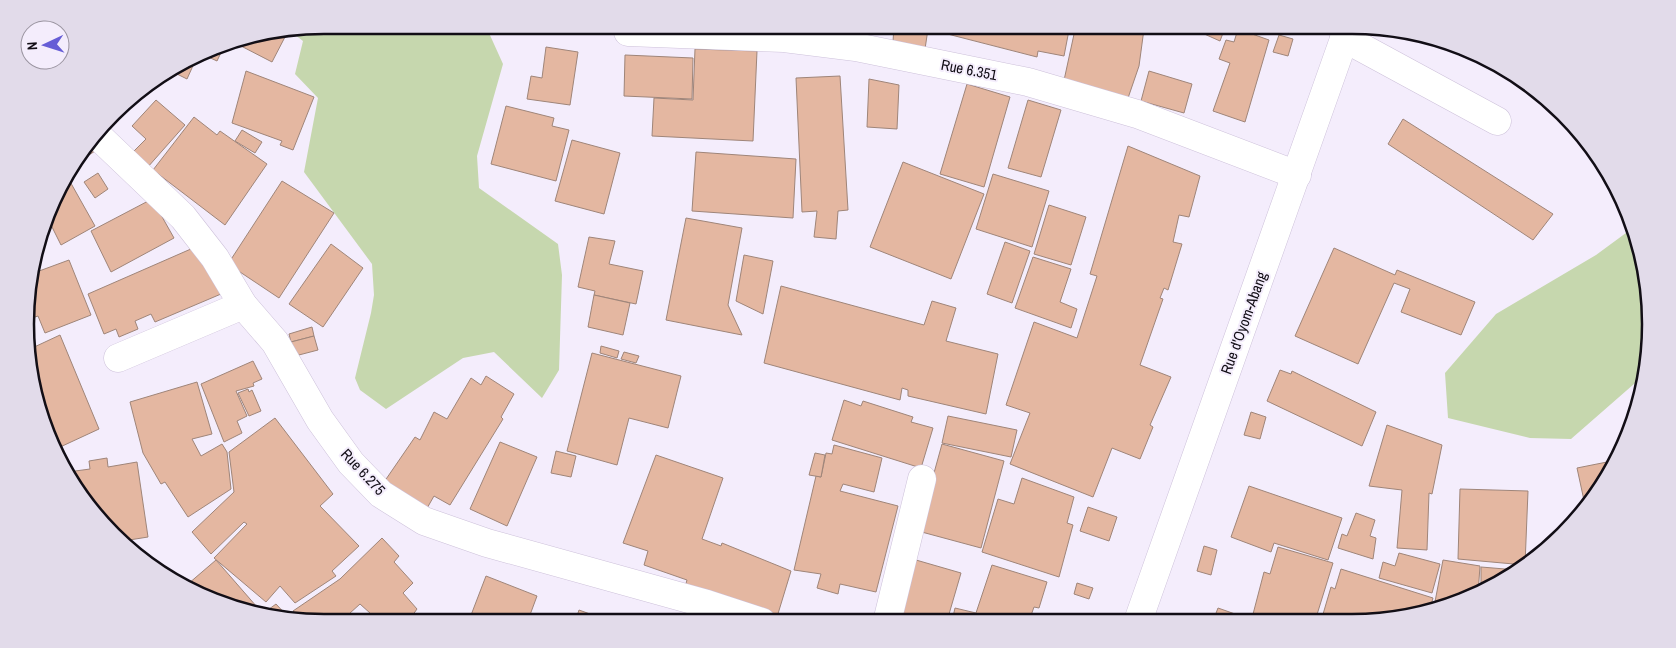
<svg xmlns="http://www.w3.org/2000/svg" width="1676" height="648" font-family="'Archivo Narrow',sans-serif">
	<rect width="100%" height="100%" fill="#f4edfc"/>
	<g fill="#c6d7ae">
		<polygon points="324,25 469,25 489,33 503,64 477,156 479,188 558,244 562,275 559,370 542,398 494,352 463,358 386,409 360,390 355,378 371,313 374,295 372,264 304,172 318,98 295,74 303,41 290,31"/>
		<polygon points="1630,230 1648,285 1642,377 1571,439 1530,438 1448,418 1445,373 1496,314 1596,255"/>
	</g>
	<g fill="#e4b7a1" stroke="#9f8579">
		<polygon points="894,25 1070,25 1064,56 1038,51 1037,57 928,29 925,49 893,42"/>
		<polygon points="1076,25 1129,25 1144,29 1139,66 1127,101 1063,85"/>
		<polygon points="1184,25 1226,25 1220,41"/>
		<polygon points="1238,29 1269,40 1245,122 1213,111 1230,63 1219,59 1226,40 1234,42"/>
		<polygon points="281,32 286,35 272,62 241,46 245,38"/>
		<polygon points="1279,35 1293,39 1288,56 1273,52"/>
		<polygon points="226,42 217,61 204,55"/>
		<polygon points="546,47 578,52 570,105 527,99 531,76 542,78"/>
		<polygon points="695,49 757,51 753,141 652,136 654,98 693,100"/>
		<polygon points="625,55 693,58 692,99 624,96"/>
		<polygon points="196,59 187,79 173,72"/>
		<polygon points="246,71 314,97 293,150 280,145 282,141 232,123"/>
		<polygon points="1149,71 1192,84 1184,113 1141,101"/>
		<polygon points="840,76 848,210 838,211 836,239 814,237 817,211 802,212 796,78"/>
		<polygon points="869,79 899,85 897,129 867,127"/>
		<polygon points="967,84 1010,97 984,187 940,174"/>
		<polygon points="156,100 185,125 147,168 130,155 146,139 132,126"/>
		<polygon points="1028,100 1061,110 1041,177 1008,168"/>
		<polygon points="506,106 554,118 552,126 569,130 556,181 491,164"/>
		<polygon points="194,117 217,135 220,131 267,164 225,225 153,170"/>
		<polygon points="1403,119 1553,214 1533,240 1388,144"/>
		<polygon points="242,130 262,142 255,153 235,141"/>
		<polygon points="572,140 620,153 604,214 555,201"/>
		<polygon points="88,146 95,151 71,167"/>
		<polygon points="1128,146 1200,176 1189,217 1179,215 1173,242 1182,244 1168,290 1164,288 1160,298 1163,299 1140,365 1171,377 1150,425 1153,427 1140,459 1112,448 1093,497 1010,464 1030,413 1006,405 1034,322 1077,338 1097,276 1090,274"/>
		<polygon points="696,152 796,159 793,218 692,211"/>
		<polygon points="903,162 984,194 951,279 870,247"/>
		<polygon points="98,173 108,189 95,198 84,182"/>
		<polygon points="993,174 1049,191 1032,247 976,229"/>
		<polygon points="68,178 95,226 61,245 49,221 63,182"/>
		<polygon points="282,181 334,213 279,298 228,264"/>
		<polygon points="152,199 174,238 111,272 91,231"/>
		<polygon points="1049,205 1086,217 1071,265 1034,254"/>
		<polygon points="686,218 742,228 728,305 742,335 666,320"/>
		<polygon points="589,237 615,241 609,264 643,271 636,304 594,295 595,291 578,287"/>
		<polygon points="1005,242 1030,251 1012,303 987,294"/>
		<polygon points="331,244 363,268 323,327 289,304"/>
		<polygon points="200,245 221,294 155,322 151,314 135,321 138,329 119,337 116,329 104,334 88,294"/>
		<polygon points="1334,248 1395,275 1397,270 1475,302 1461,335 1401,312 1410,289 1394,283 1358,364 1295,336"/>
		<polygon points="744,255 773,261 763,314 736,301"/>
		<polygon points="1033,257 1071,269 1060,302 1077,309 1071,328 1015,308"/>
		<polygon points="69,260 91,315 45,333 38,316 32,318 28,310 28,285 31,274"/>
		<polygon points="781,286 924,325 932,301 956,308 946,341 998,354 986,414 908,396 908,390 902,388 900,400 764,363"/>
		<polygon points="594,295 630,303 623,335 588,327"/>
		<polygon points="312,327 314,336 291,342 289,334"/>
		<polygon points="60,335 99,429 58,448 31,383 30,349"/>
		<polygon points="314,336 318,350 295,356 291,342"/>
		<polygon points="601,346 619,351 617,358 600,353"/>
		<polygon points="624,352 639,356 636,363 621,359"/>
		<polygon points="592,353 681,376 668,428 629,418 617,465 567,451"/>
		<polygon points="253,361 262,379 253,383 254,386 236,391 247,416 237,421 242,433 224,442 201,384"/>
		<polygon points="1280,370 1291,374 1292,371 1376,412 1362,446 1267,401"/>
		<polygon points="486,376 514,394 501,417 503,419 450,505 434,496 426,510 382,485 415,437 420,440 434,412 447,419 471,378 481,385"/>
		<polygon points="197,382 212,434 192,439 201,456 222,444 227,452 231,489 188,517 165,482 161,484 143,453 130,402"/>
		<polygon points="248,389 249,392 252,390 261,411 249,416 238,393"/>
		<polygon points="844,400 861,406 863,401 913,417 911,422 933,428 921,468 832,440"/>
		<polygon points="1251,412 1266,417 1260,439 1244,435"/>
		<polygon points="948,416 1017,430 1011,457 942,443"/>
		<polygon points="275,418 333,494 320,506 359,546 332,571 336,576 295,603 280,586 266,602 214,558 247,524 244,522 211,554 192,532 234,492 229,452"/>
		<polygon points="1387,425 1442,445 1432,494 1429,493 1427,550 1397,548 1402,490 1369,486"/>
		<polygon points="500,442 537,457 507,526 470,509"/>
		<polygon points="942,444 1004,461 981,548 918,531"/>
		<polygon points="834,445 882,458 874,492 843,484 840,491 898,506 876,592 840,584 838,594 817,588 821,574 794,570 816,476 821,477 826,453 832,454"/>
		<polygon points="556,451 576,456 571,477 551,473"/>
		<polygon points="815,453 825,455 821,477 809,475"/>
		<polygon points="656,455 723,478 702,539 721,546 722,543 791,571 777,617 685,587 687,580 644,565 648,551 623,543"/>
		<polygon points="107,458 108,467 137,462 148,537 123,541 75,490 68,472 90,469 89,461"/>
		<polygon points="1617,460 1611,474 1585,505 1577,468"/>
		<polygon points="1022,478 1074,497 1067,523 1073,525 1059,577 982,552 998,499 1014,504"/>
		<polygon points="1249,486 1342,518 1328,560 1274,543 1271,552 1231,537"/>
		<polygon points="1460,489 1528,491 1525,565 1458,559"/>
		<polygon points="1088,507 1117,517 1109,541 1080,531"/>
		<polygon points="1356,513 1375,520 1370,536 1376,538 1373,559 1338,548 1342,534 1347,536"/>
		<polygon points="382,538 399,556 394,562 413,583 403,593 417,609 407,623 381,623 360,604 339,623 300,620 293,611 340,579"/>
		<polygon points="1204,546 1217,550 1211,575 1197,571"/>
		<polygon points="1278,547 1333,563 1315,621 1262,621 1252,618 1264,572 1270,574"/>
		<polygon points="1399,553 1440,564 1432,593 1379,578 1383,562 1395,566"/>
		<polygon points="216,560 257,607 249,613 188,584"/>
		<polygon points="916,560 961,573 947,621 900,622"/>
		<polygon points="1443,560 1480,566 1478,594 1434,607"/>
		<polygon points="992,565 1047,582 1039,608 1034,607 1029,621 952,621 955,608 976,613"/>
		<polygon points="1481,567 1517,570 1481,593"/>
		<polygon points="1341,569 1433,598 1430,609 1391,620 1321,621 1331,587 1335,589"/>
		<polygon points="486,576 537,596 527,623 468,623"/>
		<polygon points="1077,583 1093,588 1089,599 1074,594"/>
		<polygon points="276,604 289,618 261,615"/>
		<polygon points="1218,608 1255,621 1213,621"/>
		<polygon points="579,610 612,622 575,622"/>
	</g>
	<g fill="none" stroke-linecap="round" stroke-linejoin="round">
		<defs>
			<g id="minor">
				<polyline points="628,32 784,38 856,47 1028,82 1137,114 1297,175"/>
				<polyline points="1344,38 1497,121"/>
				<polyline points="97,135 183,217 215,258 243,305 275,342 320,420 351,463 381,494 424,521 487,543 707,604 762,622"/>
				<polyline points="118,358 243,305"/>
				<polyline points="887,622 922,479"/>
			</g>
			<polyline id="major" points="1138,621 1349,25"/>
		</defs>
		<use href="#minor" stroke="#cdc1da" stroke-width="29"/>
		<use href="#major" stroke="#cdc1da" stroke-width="29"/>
		<use href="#minor" stroke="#fff" stroke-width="28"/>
		<use href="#major" stroke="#fff" stroke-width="28"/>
	</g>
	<g text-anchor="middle" stroke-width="4" stroke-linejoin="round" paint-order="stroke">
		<g font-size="15" fill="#120e16" stroke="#f4edfc">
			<text transform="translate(969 70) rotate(11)" y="5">Rue 6.351</text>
			<text transform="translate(1244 323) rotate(-70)" y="5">Rue d'Oyom-Abang</text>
			<text transform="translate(363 472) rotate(47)" y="5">Rue 6.275</text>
		</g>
	</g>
	<path d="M0 0H1676V648H0ZM324 34H1352A290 290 0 0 1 1642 324V324A290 290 0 0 1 1352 614H324A290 290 0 0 1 34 324V324A290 290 0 0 1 324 34Z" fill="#e2dbea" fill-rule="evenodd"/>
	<path fill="none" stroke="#120e16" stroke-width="2.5" d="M324 34H1352A290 290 0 0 1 1642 324V324A290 290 0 0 1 1352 614H324A290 290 0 0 1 34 324V324A290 290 0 0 1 324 34Z"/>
	<g transform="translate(45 45) rotate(266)"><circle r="24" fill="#f4edfc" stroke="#9a94a0"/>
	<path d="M0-4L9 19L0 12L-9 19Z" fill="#665dd6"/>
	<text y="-8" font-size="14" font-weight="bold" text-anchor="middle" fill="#120e16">N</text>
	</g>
</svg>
